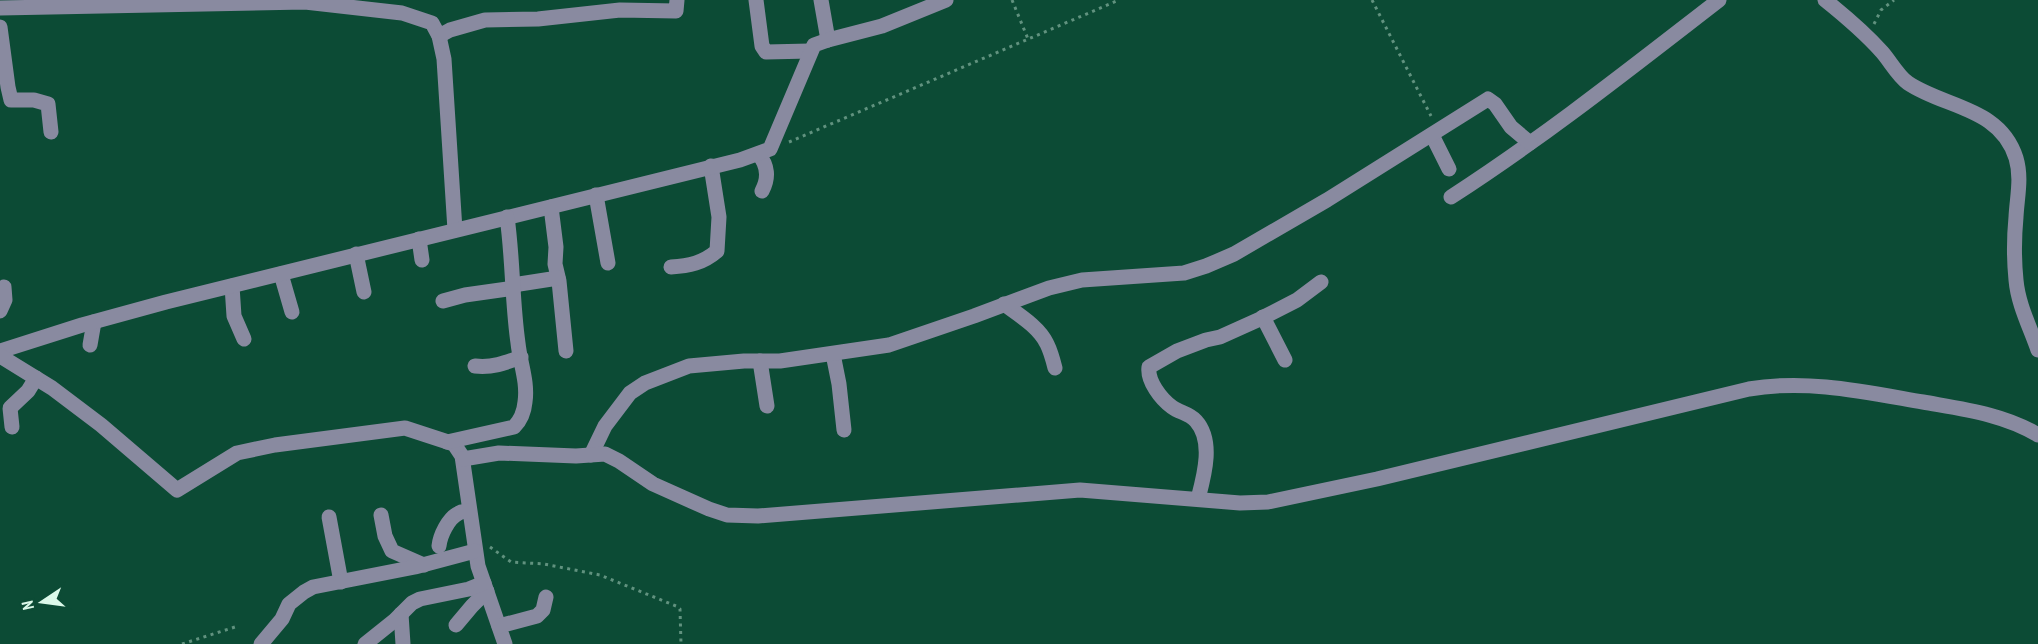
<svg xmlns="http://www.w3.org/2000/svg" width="2038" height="644" font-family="'PT Sans Narrow',sans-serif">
	<rect width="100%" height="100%" fill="#0c4b35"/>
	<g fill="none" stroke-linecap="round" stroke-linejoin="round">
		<g stroke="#61927f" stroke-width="3" stroke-dasharray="3 4.5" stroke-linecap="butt">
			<polyline points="1012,0 1028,39"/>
			<polyline points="1372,0 1431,116"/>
			<polyline points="1874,24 1881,10 1894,0"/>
			<polyline points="789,142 1119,0"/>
			<polyline points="490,547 511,562 544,564 600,575 676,606 680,609 681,644"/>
			<polyline points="182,644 235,627"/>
		</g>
		<g stroke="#898aa0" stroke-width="15">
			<polyline points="756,0 762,46 766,52 810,51"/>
			<polyline points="821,0 828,40"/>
			<path d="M 1825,0 C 1845,16 1864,32 1882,52 C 1890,61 1898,76 1908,83 C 1945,108 2000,107 2016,158 C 2022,178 2017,197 2016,217 C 2014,238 2014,260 2016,280 C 2018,304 2030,327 2038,350"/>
			<polyline points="0,8 305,2 402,13 432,23 439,36 444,59 455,230"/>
			<polyline points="0,27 8,87 11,100 34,100 48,104 51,132"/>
			<polyline points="439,36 450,30 485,20 538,19 620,10 676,11 677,0"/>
			<polyline points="1432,135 1449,169"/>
			<path d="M 758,154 C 768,165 769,178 762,191"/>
			<polyline points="596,195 608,263"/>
			<path d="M 1451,197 C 1544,137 1631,68 1719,0"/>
			<polyline points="551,207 556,247 555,264 559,281 566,351"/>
			<polyline points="419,239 422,260"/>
			<polyline points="356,254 364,292"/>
			<path d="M 671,267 C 689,266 703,263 717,251 L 719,217 L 711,166"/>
			<polyline points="281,274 292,312"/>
			<polyline points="513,285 558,278"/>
			<polyline points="232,286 234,316 244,339"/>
			<polyline points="443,301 465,295 514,288"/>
			<path d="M 1004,304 C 1019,315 1039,327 1047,344 C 1051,352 1053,360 1055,368"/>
			<polyline points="0,311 5,300 4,287"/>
			<polyline points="1263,317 1285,360"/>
			<polyline points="90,345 94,322"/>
			<polyline points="0,351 82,325 166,302 740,160 770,149 814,45 828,40 882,26 946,0"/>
			<polyline points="833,354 839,384 844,430"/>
			<polyline points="0,356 52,388 101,425 177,490 237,453 275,445 405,428 454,444 462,456 478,566 505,644"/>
			<polyline points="760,361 767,406"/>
			<path d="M 475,366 C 492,368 505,363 521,357"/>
			<polyline points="12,427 10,408 28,391 36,378"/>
			<path d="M 447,442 L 514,427 C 521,420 524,413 525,402 C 528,382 520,363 518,343 C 512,301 513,259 507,217"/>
			<polyline points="591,455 605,426 630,393 645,383 689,366 744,361 780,361 889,345 974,316 1049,288 1082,280 1184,273 1206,266 1234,254 1327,200 1488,99 1495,104 1511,127 1530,143"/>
			<path d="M 463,459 L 499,453 L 576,456 L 605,454 L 619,461 L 653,484 L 709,509 L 727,515 L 758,516 L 1080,490 L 1240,503 L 1268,502 L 1377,479 L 1749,389 C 1808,379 1865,392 1923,402 C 1962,409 2004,414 2038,435"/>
			<path d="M 1198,499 C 1204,476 1214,441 1196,421 C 1189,413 1180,413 1172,407 C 1161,399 1147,381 1149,367 L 1177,351 L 1206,340 L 1220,337 L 1260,319 L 1297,300 L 1321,282"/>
			<polyline points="381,515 385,536 392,551 424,565"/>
			<polyline points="329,517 341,582"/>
			<path d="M 439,546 C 440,536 448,518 459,513 C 462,511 465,512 469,511"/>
			<polyline points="401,614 403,644"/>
			<polyline points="456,625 472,606 487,591"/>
			<polyline points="499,626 537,616 543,610 546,597"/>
			<polyline points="261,644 282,619 289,604 304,592 313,587 415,567 475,551"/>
			<polyline points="365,644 395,620 412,603 420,599 469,589 484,583"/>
		</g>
	</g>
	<g transform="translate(42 602) rotate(257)" stroke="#0c4b35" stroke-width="4.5" paint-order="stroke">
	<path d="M0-4.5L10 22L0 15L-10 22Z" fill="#dcf9ea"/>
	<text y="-9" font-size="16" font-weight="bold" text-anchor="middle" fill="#dcf9ea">N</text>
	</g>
</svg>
